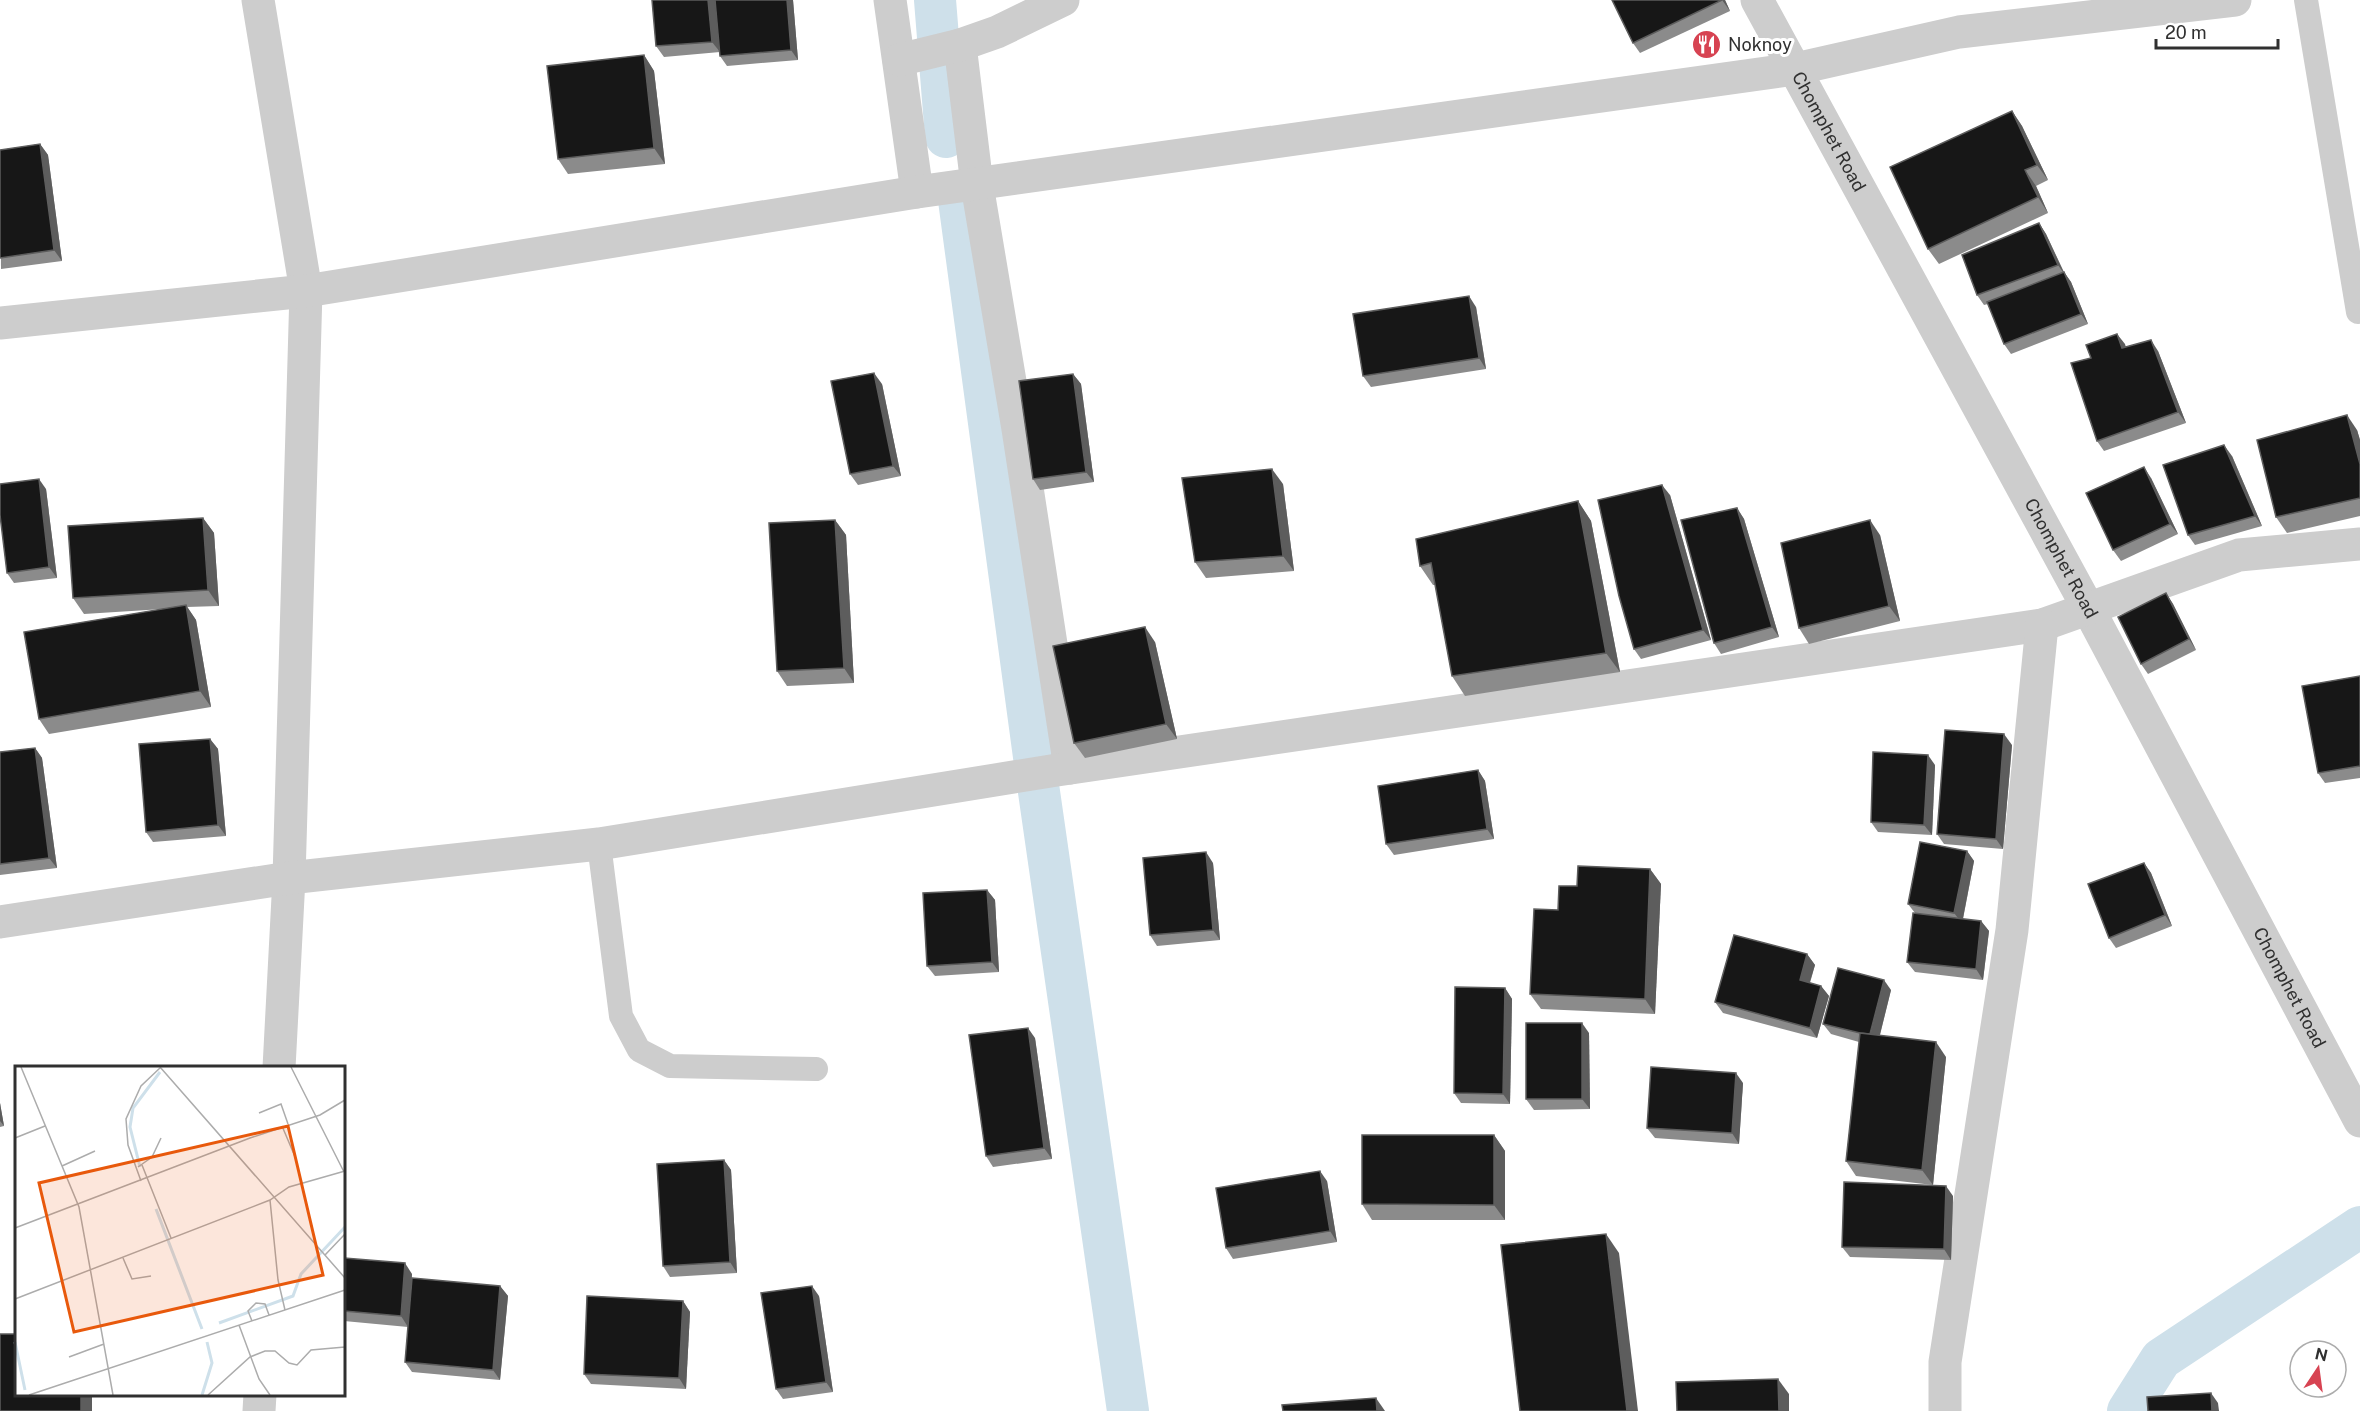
<svg xmlns="http://www.w3.org/2000/svg" width="2360" height="1411" font-family="'Public Sans',sans-serif">
	<rect width="100%" height="100%" fill="#fff"/>
	<g fill="none" stroke-linecap="round" stroke-linejoin="round">
		<g stroke="#cee0ea" stroke-width="42">
			<polyline points="935,0 946,137"/>
			<polyline points="959,200 1035,764 1128,1411"/>
			<polyline points="2128,1411 2161,1359 2360,1227"/>
		</g>
		<g stroke="#cdcdcd" stroke-width="24">
			<polyline points="2306,0 2358,312"/>
			<polyline points="599,844 621,1016 639,1050 670,1066 816,1069"/>
		</g>
		<g stroke="#cdcdcd" stroke-width="33">
			<polyline points="258,0 306,291 289,878 279,1068"/>
			<polyline points="890,0 917,192"/>
			<path id="s1" d="M 1757,0 L 2088,608 L 2360,1121"/>
			<polyline points="960,45 977,185 1018,429 1070,768"/>
			<polyline points="899,60 960,45 997,32 1063,0"/>
			<polyline points="0,323 306,291 917,192 1795,69 1959,32 2235,0"/>
			<polyline points="0,922 289,878 599,844 1057,770 2042,625 2239,555 2360,544"/>
			<polyline points="259,1411 260,1394"/>
			<polyline points="1945,1411 1945,1362 2012,930 2042,625"/>
		</g>
	</g>
	<g fill="#8b8b8b">
		<polygon points="793,0 798,60 727,66 720,56 720,52 664,57 656,46"/>
		<polygon points="1612,0 1725,0 1730,11 1640,53 1633,43"/>
		<polygon points="644,55 654,71 665,164 568,174 558,159"/>
		<polygon points="2012,111 2022,126 2048,180 2036,186 2048,213 1939,264 1928,249"/>
		<polygon points="40,144 48,155 62,261 1,269 0,150"/>
		<polygon points="2039,223 2046,234 2064,272 2071,282 2088,324 2011,354 2004,344 1988,304 1984,305 1977,295"/>
		<polygon points="1476,307 1486,369 1371,387 1363,376"/>
		<polygon points="2117,334 2126,347 2158,351 2186,423 2104,451 2097,441 2091,358"/>
		<polygon points="1073,374 1081,384 1094,482 1040,490 1033,479"/>
		<polygon points="882,384 901,476 858,485 850,474"/>
		<polygon points="2357,430 2360,440 2360,516 2287,533 2276,517"/>
		<polygon points="2232,456 2262,526 2195,545 2188,535"/>
		<polygon points="2151,478 2178,534 2121,561 2113,550"/>
		<polygon points="1283,484 1294,571 1206,578 1195,562"/>
		<polygon points="46,489 57,578 14,583 7,573"/>
		<polygon points="1670,495 1711,640 1641,659 1634,649"/>
		<polygon points="1578,501 1591,521 1620,672 1465,696 1452,676 1435,585 1433,585 1420,566"/>
		<polygon points="1737,508 1744,519 1779,637 1721,654 1714,643"/>
		<polygon points="203,518 214,533 219,606 187,607 196,620 211,707 49,734 39,719 163,609 84,614 73,598"/>
		<polygon points="835,520 846,535 854,683 787,686 777,671"/>
		<polygon points="1880,535 1900,621 1809,644 1799,628"/>
		<polygon points="2166,593 2173,604 2196,650 2148,674 2141,664"/>
		<polygon points="1155,642 1177,739 1085,758 1074,743"/>
		<polygon points="2360,676 2360,778 2325,783 2318,773"/>
		<polygon points="210,739 218,749 226,836 153,842 146,832"/>
		<polygon points="2012,745 2003,849 1944,844 1937,834"/>
		<polygon points="35,748 42,758 57,868 0,875 0,752"/>
		<polygon points="1935,765 1932,835 1878,832 1871,822"/>
		<polygon points="1478,770 1485,781 1494,839 1394,855 1386,844"/>
		<polygon points="1967,851 1974,861 1963,919 1981,921 1989,931 1983,980 1915,972 1907,962 1915,913 1908,904"/>
		<polygon points="1213,863 1220,940 1157,946 1150,935"/>
		<polygon points="2144,863 2151,873 2172,926 2116,948 2109,938"/>
		<polygon points="1650,869 1661,884 1655,1014 1541,1009 1530,994 1558,910 1577,886"/>
		<polygon points="987,890 995,900 999,972 935,976 927,966"/>
		<polygon points="1807,954 1815,965 1810,983 1821,986 1829,996 1817,1038 1723,1013 1715,1002"/>
		<polygon points="1505,988 1512,999 1510,1104 1461,1103 1454,1093"/>
		<polygon points="1891,990 1880,1035 1946,1057 1933,1185 1856,1176 1846,1161 1859,1042 1831,1034 1823,1024"/>
		<polygon points="1589,1033 1590,1109 1534,1110 1526,1099"/>
		<polygon points="1035,1038 1052,1159 993,1167 986,1156"/>
		<polygon points="1743,1083 1739,1144 1655,1138 1647,1128"/>
		<polygon points="0,1103 4,1126 0,1127"/>
		<polygon points="1494,1135 1505,1151 1505,1220 1372,1220 1362,1204"/>
		<polygon points="724,1160 731,1170 737,1273 670,1277 663,1266"/>
		<polygon points="1327,1181 1337,1242 1233,1259 1226,1248"/>
		<polygon points="1953,1196 1951,1260 1850,1257 1842,1247"/>
		<polygon points="344,1258 412,1274 409,1314 500,1286 508,1296 500,1380 412,1372 405,1362 408,1327 344,1321"/>
		<polygon points="819,1296 833,1392 783,1399 776,1389"/>
		<polygon points="683,1301 690,1312 686,1389 591,1384 584,1374"/>
	</g>
	<g fill="#5d5d5d">
		<polygon points="708,0 715,0 720,52 712,42"/>
		<polygon points="787,0 793,0 798,60 791,50"/>
		<polygon points="1722,0 1725,0 1730,11"/>
		<polygon points="644,55 654,71 665,164 654,148"/>
		<polygon points="2012,111 2022,126 2048,180 2037,165"/>
		<polygon points="40,144 48,155 62,261 54,250"/>
		<polygon points="2025,170 2036,186 2048,213 2038,197"/>
		<polygon points="2039,223 2046,234 2064,273 2064,272 2071,282 2088,324 2081,314 2065,275 2058,265"/>
		<polygon points="1469,296 1476,307 1486,369 1479,358"/>
		<polygon points="2117,334 2125,344 2129,359 2122,348"/>
		<polygon points="2151,340 2158,351 2186,423 2178,412"/>
		<polygon points="874,373 882,384 901,476 893,466"/>
		<polygon points="1073,374 1081,384 1094,482 1086,472"/>
		<polygon points="2347,415 2357,430 2360,440 2360,464"/>
		<polygon points="2224,445 2232,456 2262,526 2255,516"/>
		<polygon points="2144,467 2151,478 2178,534 2170,524"/>
		<polygon points="1272,469 1283,484 1294,571 1283,556"/>
		<polygon points="39,479 46,489 57,578 49,567"/>
		<polygon points="1662,485 1670,495 1711,640 1703,630"/>
		<polygon points="1578,501 1591,521 1620,672 1606,653"/>
		<polygon points="1737,508 1744,519 1779,637 1772,627"/>
		<polygon points="203,518 214,533 219,606 208,590"/>
		<polygon points="835,520 846,535 854,683 844,668"/>
		<polygon points="1870,520 1880,535 1900,621 1889,606"/>
		<polygon points="2166,593 2173,604 2196,650 2189,639"/>
		<polygon points="186,605 196,620 211,707 200,691"/>
		<polygon points="1145,627 1155,642 1177,739 1166,724"/>
		<polygon points="2004,734 2012,745 2003,849 1996,839"/>
		<polygon points="210,739 218,749 226,836 218,825"/>
		<polygon points="35,748 42,758 57,868 49,858"/>
		<polygon points="1928,755 1935,765 1932,835 1924,825"/>
		<polygon points="1478,770 1485,781 1494,839 1487,829"/>
		<polygon points="1967,851 1974,861 1962,923 1954,913"/>
		<polygon points="1206,852 1213,863 1220,940 1213,930"/>
		<polygon points="2144,863 2151,873 2172,926 2165,915"/>
		<polygon points="1650,869 1661,884 1655,1014 1645,999"/>
		<polygon points="987,890 995,900 999,972 992,962"/>
		<polygon points="1981,921 1989,931 1983,980 1976,969"/>
		<polygon points="1807,954 1815,965 1807,991 1800,980"/>
		<polygon points="1884,980 1891,990 1877,1046 1870,1036"/>
		<polygon points="1821,986 1829,996 1817,1038 1810,1028"/>
		<polygon points="1505,988 1512,999 1510,1104 1503,1094"/>
		<polygon points="1582,1023 1589,1033 1590,1109 1582,1099"/>
		<polygon points="1028,1028 1035,1038 1052,1159 1044,1148"/>
		<polygon points="1936,1042 1946,1057 1933,1185 1922,1170"/>
		<polygon points="1736,1073 1743,1083 1739,1144 1732,1133"/>
		<polygon points="0,1103 4,1126 0,1121"/>
		<polygon points="1494,1135 1505,1151 1505,1220 1494,1205"/>
		<polygon points="724,1160 731,1170 737,1273 730,1262"/>
		<polygon points="1320,1171 1327,1181 1337,1242 1330,1231"/>
		<polygon points="1946,1186 1953,1196 1951,1260 1944,1249"/>
		<polygon points="1606,1234 1619,1253 1638,1411 1627,1411"/>
		<polygon points="405,1263 412,1274 408,1327 401,1316"/>
		<polygon points="500,1286 508,1296 500,1380 493,1370"/>
		<polygon points="812,1286 819,1296 833,1392 826,1382"/>
		<polygon points="683,1301 690,1312 686,1389 679,1378"/>
		<polygon points="1778,1379 1789,1394 1789,1411 1779,1411"/>
		<polygon points="2211,1393 2218,1403 2219,1411 2212,1411"/>
		<rect x="81" y="1395" width="11" height="16"/>
		<polygon points="1376,1398 1385,1411 1377,1411"/>
	</g>
	<g fill="#171717" stroke="#5d5d5d" stroke-width="1.5">
		<polygon points="652,0 708,0 712,42 656,46"/>
		<polygon points="715,0 787,0 791,50 720,56"/>
		<polygon points="1612,0 1722,0 1633,43"/>
		<polygon points="644,55 654,148 558,159 547,66"/>
		<polygon points="2012,111 2037,165 2025,170 2038,197 1928,249 1890,167"/>
		<polygon points="40,144 54,250 0,258 0,150"/>
		<polygon points="2039,223 2058,265 1977,295 1962,255"/>
		<polygon points="2064,272 2081,314 2004,344 1987,302"/>
		<polygon points="1469,296 1479,358 1363,376 1353,314"/>
		<polygon points="2117,334 2122,348 2151,340 2178,412 2097,441 2071,363 2091,358 2086,345"/>
		<polygon points="874,373 893,466 850,474 831,381"/>
		<polygon points="1073,374 1086,472 1033,479 1019,381"/>
		<polygon points="2347,415 2360,464 2360,498 2276,517 2257,440"/>
		<polygon points="2224,445 2255,516 2188,535 2163,465"/>
		<polygon points="2144,467 2170,524 2113,550 2086,493"/>
		<polygon points="1272,469 1283,556 1195,562 1182,478"/>
		<polygon points="39,479 49,567 7,573 0,515 0,484"/>
		<polygon points="1662,485 1703,630 1634,649 1619,596 1598,500"/>
		<polygon points="1578,501 1606,653 1452,676 1431,563 1420,566 1416,539"/>
		<polygon points="1737,508 1772,627 1714,643 1681,520"/>
		<polygon points="203,518 208,590 73,598 68,526"/>
		<polygon points="835,520 844,668 777,671 769,523"/>
		<polygon points="1870,520 1889,606 1799,628 1781,543"/>
		<polygon points="2166,593 2189,639 2141,664 2118,617"/>
		<polygon points="186,605 200,691 39,719 24,632"/>
		<polygon points="1145,627 1166,724 1074,743 1053,646"/>
		<polygon points="2360,676 2360,766 2318,773 2302,686"/>
		<polygon points="1945,730 2004,734 1996,839 1937,834"/>
		<polygon points="210,739 218,825 146,832 139,744"/>
		<polygon points="35,748 49,858 0,864 0,752"/>
		<polygon points="1873,752 1928,755 1924,825 1871,822"/>
		<polygon points="1478,770 1487,829 1386,844 1378,786"/>
		<polygon points="1920,842 1967,851 1954,913 1908,904"/>
		<polygon points="1206,852 1213,930 1150,935 1143,858"/>
		<polygon points="2144,863 2165,915 2109,938 2088,884"/>
		<polygon points="1578,866 1650,869 1645,999 1530,994 1534,909 1558,910 1559,886 1577,886"/>
		<polygon points="987,890 992,962 927,966 923,893"/>
		<polygon points="1913,913 1981,921 1976,969 1907,962"/>
		<polygon points="1734,935 1807,954 1800,980 1821,986 1810,1028 1715,1002"/>
		<polygon points="1838,968 1884,980 1870,1034 1860,1033 1823,1024"/>
		<polygon points="1455,987 1505,988 1503,1094 1454,1093"/>
		<rect x="1526" y="1023" width="56" height="76"/>
		<polygon points="1028,1028 1044,1148 986,1156 969,1035"/>
		<polygon points="1860,1033 1936,1042 1922,1170 1846,1161"/>
		<polygon points="1651,1067 1736,1073 1732,1133 1647,1128"/>
		<polygon points="1362,1135 1494,1135 1494,1205 1362,1204"/>
		<polygon points="724,1160 730,1262 663,1266 657,1164"/>
		<polygon points="1320,1171 1330,1231 1226,1248 1216,1188"/>
		<polygon points="1844,1182 1946,1186 1944,1249 1842,1247"/>
		<polygon points="1606,1234 1627,1411 1520,1411 1501,1245"/>
		<polygon points="344,1258 405,1263 401,1316 344,1311"/>
		<polygon points="412,1278 500,1286 493,1370 405,1362"/>
		<polygon points="812,1286 826,1382 776,1389 761,1293"/>
		<polygon points="587,1296 683,1301 679,1378 584,1374"/>
		<polygon points="0,1334 16,1334 16,1395 81,1395 81,1411 0,1411"/>
		<polygon points="1778,1379 1779,1411 1677,1411 1676,1382"/>
		<polygon points="2211,1393 2212,1411 2148,1411 2147,1397"/>
		<polygon points="1376,1398 1377,1411 1283,1411 1282,1405"/>
	</g>
	<defs>
		<symbol id="restaurant-disc" viewBox="-11 -11 22 22"><circle r="9.5" fill="#d74352" stroke="#fff"/><path d="M-5-6h1v4h1v-4h1v4h1v-4h1v5L-1.5 .5V6h-2V.5L-5-1ZM5-6V6H3V1.5H1.5Q1.5-4 5-6Z" fill="#fff"/></symbol>
	</defs>
	<g fill-rule="evenodd">
		<use href="#restaurant-disc" x="1690" y="28" width="33" height="33"/>
	</g>
	<g text-anchor="middle" stroke-width="6" stroke-linejoin="round" paint-order="stroke">
		<g font-size="18" fill="#303030" stroke="#fff" text-anchor="start">
			<text x="1728" y="51">Noknoy</text>
		</g>
		<g font-size="18" fill="#303030" stroke="#fff">
			<text dy="6" stroke="none"><textPath href="#s1" startOffset="150">Chomphet Road</textPath></text>
			<text dy="6" stroke="none"><textPath href="#s1" startOffset="636">Chomphet Road</textPath></text>
			<text dy="6" stroke="none"><textPath href="#s1" startOffset="1122">Chomphet Road</textPath></text>
		</g>
	</g>
	<g transform="translate(15 1066)">
		<rect width="330" height="330" fill="#fff"/>
		<path fill="none" stroke="#cee0ea" stroke-width="3" d="M 125,101 L 115,61 L 118,42 L 145,6M 141,143 L 187,263M 204,257 L 278,230 L 286,208 L 330,161M 0,276 L 10,324M 187,329 L 197,297 L 192,276"/>
		<path fill="none" stroke="#acacac" stroke-width="1.5" d="M 6,1 L 64,141 L 98,329M 145,1 L 330,212M 276,1 L 329,106M 244,47 L 266,38 L 273,58M 267,60 L 281,93M 0,72 L 30,60M 127,99 L 156,172M 47,100 L 80,85M 123,101 L 137,91 L 146,72M 126,115 L 113,79 L 111,53 L 126,20 L 146,1M 255,134 L 263,214 L 270,244M 0,162 L 235,72 L 305,49 L 330,34M 310,189 L 330,168M 108,192 L 117,213 L 136,210M 0,233 L 255,134 L 274,121 L 330,105M 237,255 L 233,245 L 241,237 L 250,238 L 254,249M 224,259 L 244,313 L 255,329M 54,291 L 89,278M 14,329 L 330,224M 193,329 L 235,291 L 250,285 L 260,285 L 274,297 L 282,299 L 296,284 L 330,281"/>
		<path fill="#e8590c" fill-opacity="0.15" stroke="#e8590c" stroke-width="3" d="M 273,60 L 308,209 L 59,266 L 24,117 Z"/>
		<rect width="330" height="330" fill="none" stroke="#303030" stroke-width="3"/>
	</g>
	<g transform="translate(2318 1369) rotate(13)"><circle r="28" fill="#ffffff" stroke="#acacac" stroke-width="1.5"/>
	<path d="M0-4.5L10 22L0 15L-10 22Z" fill="#d74352"/>
	<text y="-9" font-size="16" font-weight="bold" text-anchor="middle" fill="#303030">N</text>
	</g>
	<path d="M2156 39v9h122v-9" fill="none" stroke="#303030" stroke-width="3"/>
	<text x="2165" y="39" font-size="18" fill="#303030" stroke="#ffffff" stroke-width="4.5" paint-order="stroke">20 m</text>
</svg>
